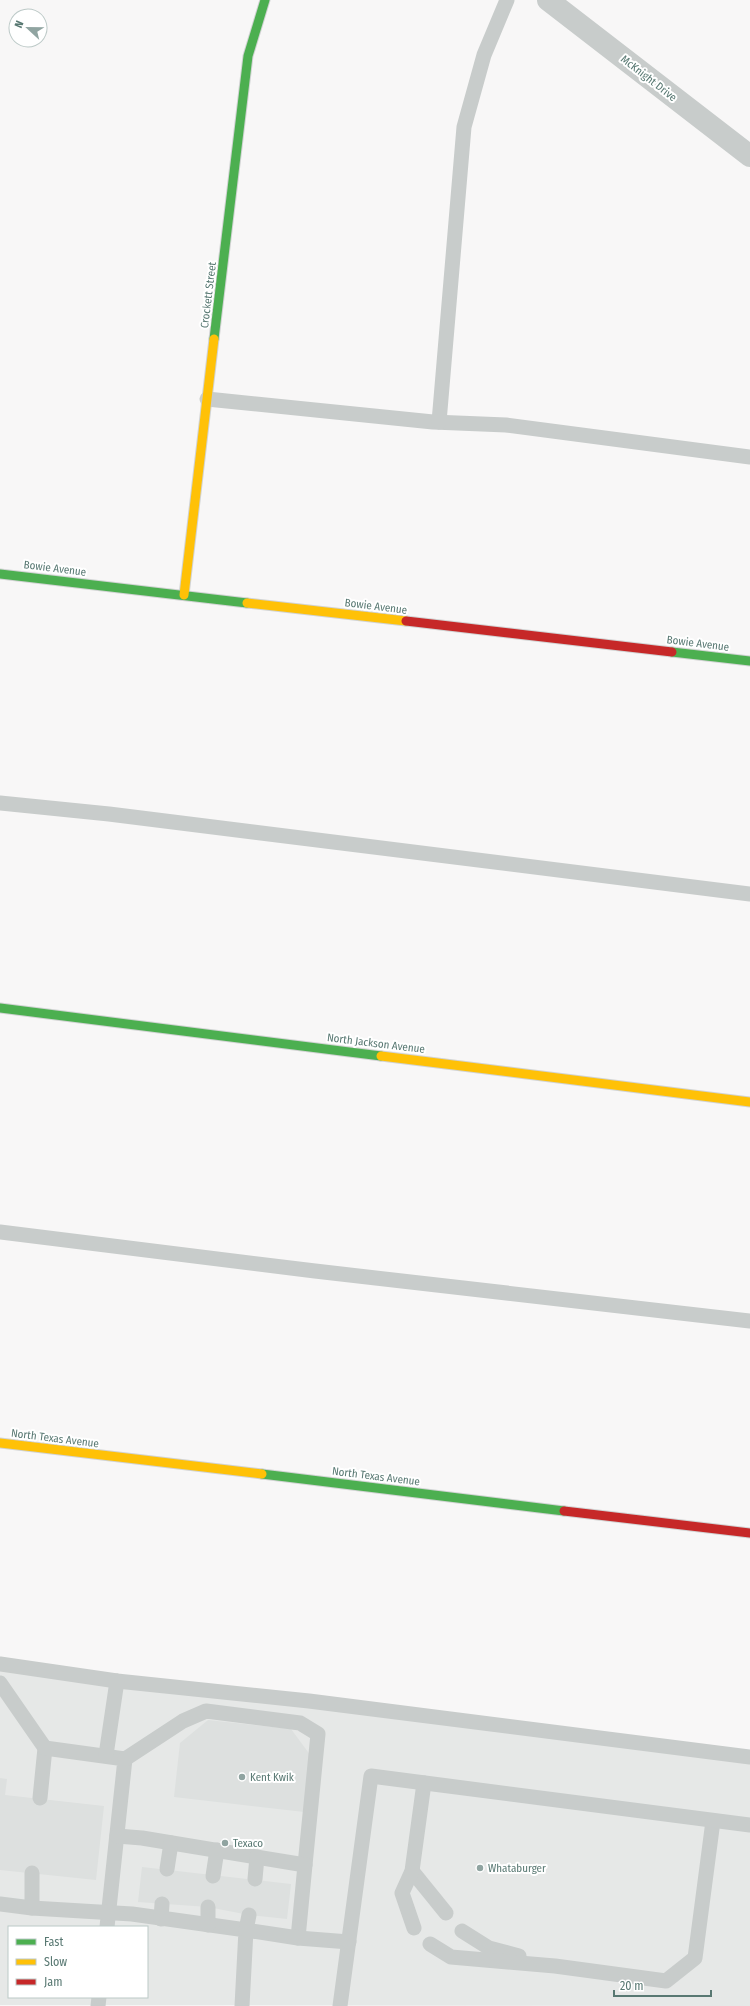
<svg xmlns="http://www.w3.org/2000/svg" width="750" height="2006" font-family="'Fira Sans Condensed',sans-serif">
	<rect width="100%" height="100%" fill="#f8f7f7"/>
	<path fill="#e6e8e7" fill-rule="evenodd" d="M 0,1664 L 750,1753 L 750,2006 L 0,2005 ZM 9,1927 L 147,1927 L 147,1997 L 9,1997 Z"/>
	<g fill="#dde0df">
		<polygon points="208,1720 291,1729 311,1756 304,1812 174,1797 180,1743"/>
		<polygon points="0,1778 7,1779 5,1795 104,1806 96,1880 0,1870"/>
		<polygon points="142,1867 291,1884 287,1919 249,1915 208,1907 138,1902"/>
	</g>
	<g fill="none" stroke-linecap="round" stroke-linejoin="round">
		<defs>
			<g id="fast">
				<polyline points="214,339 248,56 265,0"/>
				<polyline points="0,574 247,603"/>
				<polyline points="672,652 750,661"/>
				<polyline points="0,1008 381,1056"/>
				<polyline points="262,1474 564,1511"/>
			</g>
			<g id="slow">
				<polyline points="184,595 214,339"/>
				<polyline points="247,603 406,621"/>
				<polyline points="381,1056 750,1102"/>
				<polyline points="0,1443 262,1474"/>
			</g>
			<g id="jam">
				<polyline points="406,621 672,652"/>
				<polyline points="564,1511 750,1533"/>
			</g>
		</defs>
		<use href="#fast" stroke="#d1d3d3" stroke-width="11"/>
		<use href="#slow" stroke="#d1d3d3" stroke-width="11"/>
		<use href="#jam" stroke="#d1d3d3" stroke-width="11"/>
		<g stroke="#c8cccb" stroke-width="15">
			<polyline points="207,399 433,422 506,425 750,457"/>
			<polyline points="439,422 464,127 484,55 507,0"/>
			<polyline points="0,803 109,814 750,894"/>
			<polyline points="0,1232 315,1271 750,1321"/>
			<polyline points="0,1664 117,1681 309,1701 750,1757"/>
			<polyline points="0,1683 45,1748 40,1798"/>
			<polyline points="45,1748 125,1759 107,1927"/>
			<polyline points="106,1755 117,1681"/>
			<polyline points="125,1759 183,1721 206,1711 300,1723 318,1734 305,1865"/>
			<polyline points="117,1836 142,1838 305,1865 298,1938"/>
			<polyline points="167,1869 171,1843"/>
			<polyline points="412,1871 446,1913"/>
			<polyline points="213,1876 217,1850"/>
			<polyline points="255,1879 257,1857"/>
			<polyline points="0,1904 32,1908 132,1914 246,1930 242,2006"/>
			<polyline points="32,1908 32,1873"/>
			<polyline points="249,1915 246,1930 298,1938 349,1942"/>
			<polyline points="161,1919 162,1904"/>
			<polyline points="208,1925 208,1907"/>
			<polyline points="414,1928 402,1893 412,1871 424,1783"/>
			<polyline points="462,1931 489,1948 519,1956"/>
			<polyline points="430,1944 451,1957 555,1966 666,1981 695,1958 713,1821"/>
			<polyline points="98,2006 99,1997"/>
			<polyline points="340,2006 371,1776 750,1825"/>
		</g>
		<polyline stroke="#c8cccb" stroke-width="22" points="548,0 750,156"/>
		<use href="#fast" stroke="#4caf50" stroke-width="9"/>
		<use href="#slow" stroke="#ffc107" stroke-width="9"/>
		<use href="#jam" stroke="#c62828" stroke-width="9"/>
	</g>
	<g fill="#90a4a1" stroke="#fff" stroke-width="1.5">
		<circle cx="242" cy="1777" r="4"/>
		<circle cx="225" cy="1843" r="4"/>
		<circle cx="480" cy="1868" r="4"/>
	</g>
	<g text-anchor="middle" stroke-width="4" stroke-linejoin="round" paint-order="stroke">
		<g font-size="11" fill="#587872" stroke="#fff">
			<text transform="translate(649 78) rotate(38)" y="4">McKnight Drive</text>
			<text transform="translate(208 295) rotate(-83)" y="4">Crockett Street</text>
			<text transform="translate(55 568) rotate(7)" y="4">Bowie Avenue</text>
			<text transform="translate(376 606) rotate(7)" y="4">Bowie Avenue</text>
			<text transform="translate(698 643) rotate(7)" y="4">Bowie Avenue</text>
			<text transform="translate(376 1043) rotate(7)" y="4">North Jackson Avenue</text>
			<text transform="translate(55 1438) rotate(7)" y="4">North Texas Avenue</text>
			<text transform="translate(376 1476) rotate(7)" y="4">North Texas Avenue</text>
		</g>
		<g font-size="11" fill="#587872" stroke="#fff" text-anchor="start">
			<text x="250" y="1781">Kent Kwik</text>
			<text x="233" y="1847">Texaco</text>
			<text x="488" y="1872">Whataburger</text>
		</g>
	</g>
	<rect x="8" y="1926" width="140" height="72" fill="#ffffff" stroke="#bcc9c7"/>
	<rect x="16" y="1939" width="20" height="6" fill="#4caf50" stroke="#bcc9c7"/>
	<text x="44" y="1946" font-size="12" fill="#587872">Fast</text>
	<rect x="16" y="1959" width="20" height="6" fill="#ffc107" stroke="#bcc9c7"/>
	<text x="44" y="1966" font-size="12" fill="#587872">Slow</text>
	<rect x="16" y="1979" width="20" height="6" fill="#c62828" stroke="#bcc9c7"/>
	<text x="44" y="1986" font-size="12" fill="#587872">Jam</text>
	<g transform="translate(28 28) rotate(292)"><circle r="19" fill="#ffffff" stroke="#bcc9c7"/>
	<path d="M0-3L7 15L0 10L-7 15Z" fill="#90a4a1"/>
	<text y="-6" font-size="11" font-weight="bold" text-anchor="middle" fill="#587872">N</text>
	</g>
	<path d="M614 1990v6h97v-6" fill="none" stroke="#587872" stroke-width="2"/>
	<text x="620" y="1990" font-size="12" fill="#587872" stroke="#ffffff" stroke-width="3" paint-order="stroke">20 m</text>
</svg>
